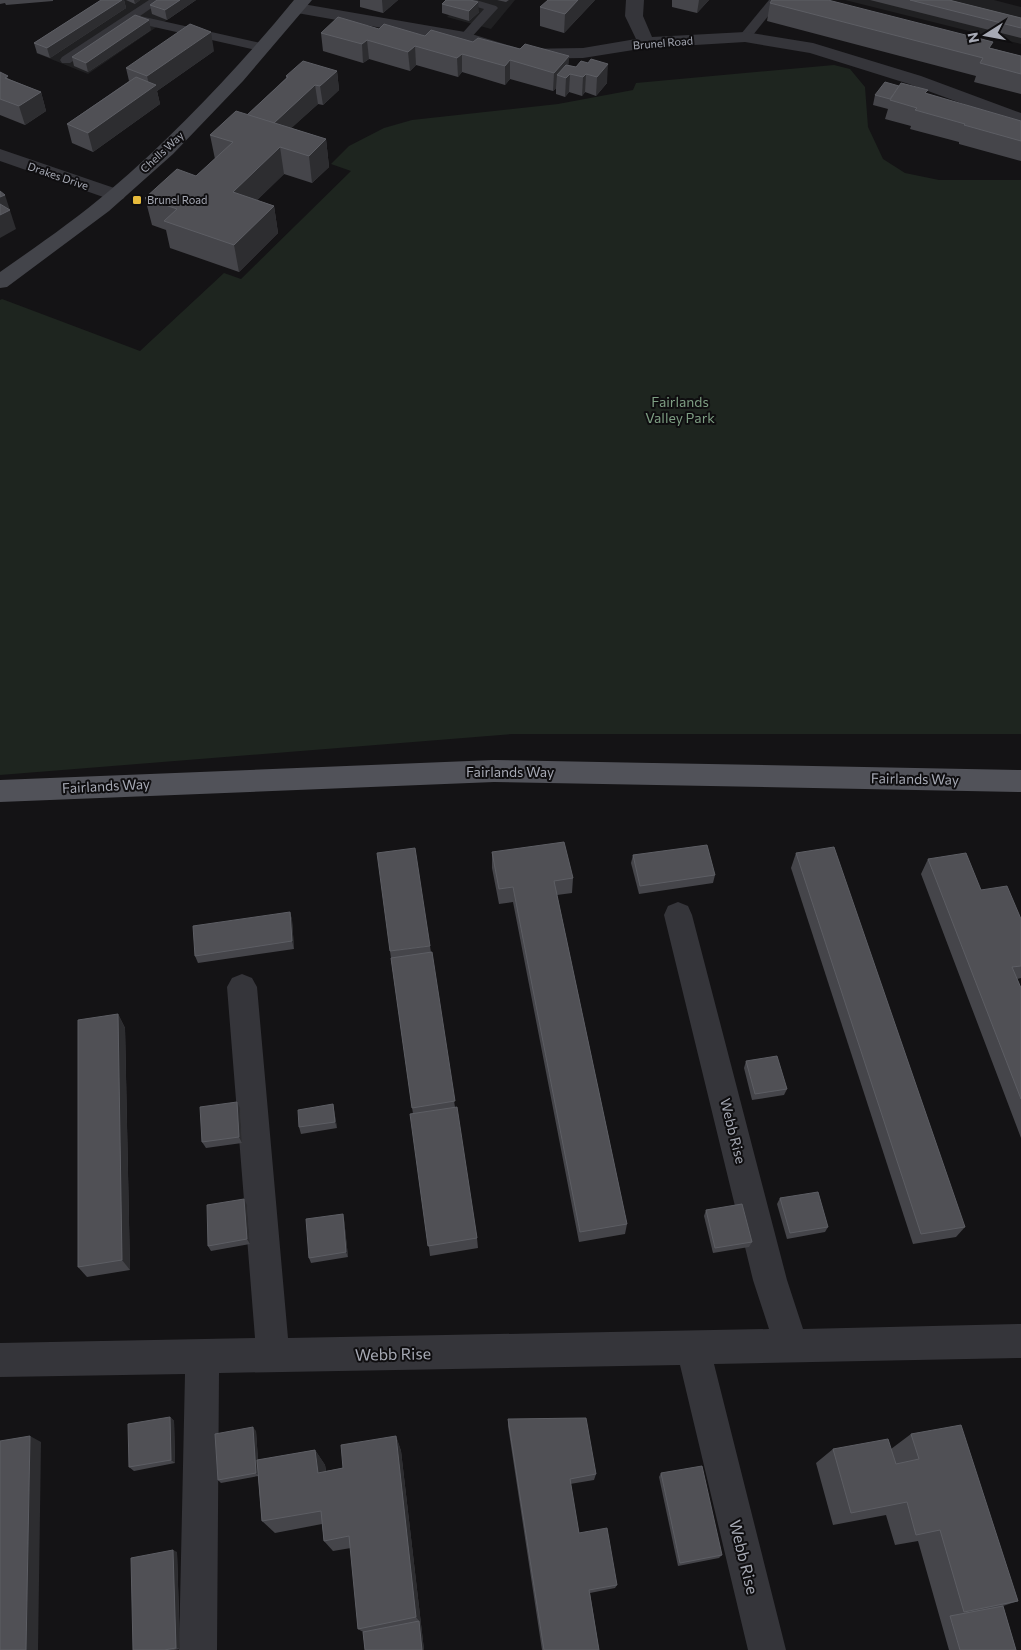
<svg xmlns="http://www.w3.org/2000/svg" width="1021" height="1650" font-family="Commissioner,sans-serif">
	<rect width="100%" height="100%" fill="#141315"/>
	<g fill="#202022">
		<polygon points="116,0 196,0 88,74 36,53"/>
		<polygon points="463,0 515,0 491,29 447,17"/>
		<polygon points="845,0 994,0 1021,7 1021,44"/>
	</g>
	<polygon fill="#1e251f" points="834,65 850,69 865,87 868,127 883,159 905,173 939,180 1021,180 1021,734 512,734 0,775 0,300 2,299 140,351 224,273 241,279 351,171 331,164 349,146 384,128 412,120 558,104 633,90 636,83"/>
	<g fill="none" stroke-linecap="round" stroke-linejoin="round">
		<g fill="#35353a" fill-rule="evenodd">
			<polygon points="149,0 163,0 140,16 265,44 271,48 265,52 132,22 70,63 62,63 60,60 62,57"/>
			<polygon points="457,0 476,0 496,6 498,8 469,40 465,41 459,37 484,9 459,2"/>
			<polygon points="769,0 781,0 749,40 741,40 739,37 741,34"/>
		</g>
		<g fill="#35353a" fill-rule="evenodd">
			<polygon points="626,0 644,0 643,16 652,37 745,32 813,43 921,76 1021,113 1021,125 909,84 810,53 745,42 646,48 583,58 520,59 462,42 297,13 291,12 288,8 291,4 297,3 465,32 521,49 583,48 636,39 625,16"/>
			<polygon points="0,149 123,191 126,195 123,199 116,201 109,199 0,161"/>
			<polygon points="678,902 688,906 692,915 787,1280 803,1329 1021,1324 1021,1358 714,1364 786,1650 748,1650 680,1365 219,1373 217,1650 179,1650 185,1374 0,1377 0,1343 255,1338 227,987 232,978 242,974 252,978 257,987 288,1338 769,1329 753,1280 664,915 668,906"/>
		</g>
		<path fill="#43444a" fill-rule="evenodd" d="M 294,0 L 312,0 L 243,81 L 173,154 L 109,211 L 7,287 L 0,288 L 0,272 C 37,246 75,220 109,191 C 177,133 238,68 294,0 Z"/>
		<polygon fill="#515259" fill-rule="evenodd" points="494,760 1021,770 1021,792 494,782 0,802 0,780"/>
	</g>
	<g fill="#45454a">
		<polygon points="0,0 53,0 53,1 6,5 5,3 0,4"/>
		<polygon points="101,0 124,0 126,8 50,58 37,53 34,43"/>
		<polygon points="126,0 140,0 135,4"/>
		<polygon points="157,0 196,0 167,20 152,14 150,5"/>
		<polygon points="360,0 398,0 383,13 360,7"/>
		<polygon points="497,0 509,0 506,2"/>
		<polygon points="595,0 564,33 540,26 540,7"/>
		<polygon points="672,0 709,0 697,13 672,7"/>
		<polygon points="870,0 949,0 1021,18 1021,38"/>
		<polygon points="770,3 991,48 1021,56 1021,94 974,82 976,76 767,21"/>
		<polygon points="442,4 479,12 469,21 442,13"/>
		<polygon points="379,29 569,56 568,65 576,67 581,61 607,83 596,96 585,92 582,96 569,92 565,97 556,94 556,88 553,91 510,79 505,85 462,72 458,77 416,65 410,71 369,59 363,63 323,51 321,33"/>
		<polygon points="151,30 88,72 74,66 72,57"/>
		<polygon points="214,51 157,91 160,104 93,152 72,143 67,124 129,81 126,68"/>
		<polygon points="337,71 339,90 323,105 318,104 291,128 326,139 329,167 312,183 284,174 257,200 274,206 278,233 239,272 170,248 166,230 152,225 145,198 196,176 215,159 210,135 247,115 286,78 286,76"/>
		<polygon points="0,72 9,79 41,92 46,111 25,125 0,115"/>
		<polygon points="927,94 1021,121 1021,161 959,144 959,142 910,129 911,126 885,119 888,109 873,105 875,95"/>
		<polygon points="492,852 573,878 572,893 557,895 627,1224 625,1234 579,1242 513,902 499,904 492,868"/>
		<polygon points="796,853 965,1227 956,1237 913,1244 791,868"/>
		<polygon points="633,855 715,875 713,883 639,894 631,863"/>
		<polygon points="928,859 981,890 1021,919 1021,978 1017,979 1021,988 1021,1138 921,874"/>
		<polygon points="290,912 292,920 294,949 198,963 195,956"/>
		<polygon points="430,946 455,1107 477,1238 478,1248 430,1256 413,1114 390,951"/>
		<polygon points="118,1014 125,1028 130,1270 87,1277 78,1267"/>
		<polygon points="746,1061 787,1089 784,1095 752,1100 744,1068"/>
		<polygon points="333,1104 337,1128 301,1134 299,1127"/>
		<polygon points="240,1108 242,1143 206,1148 202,1142"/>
		<polygon points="780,1198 828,1227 825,1232 787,1239 777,1204"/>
		<polygon points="247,1205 250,1244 211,1251 208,1246"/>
		<polygon points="706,1210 752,1242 749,1247 713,1253 704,1216"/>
		<polygon points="344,1219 348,1257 311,1263 309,1258"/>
		<polygon points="170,1417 174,1421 175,1463 134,1471 129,1467"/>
		<polygon points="508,1419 596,1474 594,1480 570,1484 579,1533 617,1585 615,1588 590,1593 599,1650 542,1650 508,1426"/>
		<polygon points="256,1431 258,1460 315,1450 325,1465 326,1471 343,1468 396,1436 401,1451 424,1650 365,1650 363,1632 358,1629 351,1548 333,1551 324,1541 322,1524 275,1533 262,1521 258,1476 221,1483 218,1480"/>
		<polygon points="911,1434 1018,1601 1003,1606 1016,1650 949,1650 918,1541 895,1545 886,1515 833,1525 816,1463 833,1449 891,1449"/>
		<polygon points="661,1473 722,1555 719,1558 678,1566 659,1477"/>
		<polygon points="177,1552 180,1649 174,1650 133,1650"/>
	</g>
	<g fill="#2d2d30">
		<polygon points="122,0 124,0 126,8 50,58 47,48"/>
		<polygon points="134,0 140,0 135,4"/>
		<polygon points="180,0 196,0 167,20 165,10"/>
		<polygon points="382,0 398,0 383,13"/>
		<polygon points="578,0 595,0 564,33 565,14"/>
		<polygon points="699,0 709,0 697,13"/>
		<polygon points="478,2 479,12 469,21 469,11"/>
		<polygon points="149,20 151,30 88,72 86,63"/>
		<polygon points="211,32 214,51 157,91 160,104 93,152 88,133 150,89 147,76"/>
		<polygon points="367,40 369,59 363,63 362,44"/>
		<polygon points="415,46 416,65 410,71 408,52"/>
		<polygon points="462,54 462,72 458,77 457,58"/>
		<polygon points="569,56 568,75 557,75 556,88 553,91 554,73"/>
		<polygon points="510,60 510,79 505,85 505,66"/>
		<polygon points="608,64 607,83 596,96 597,77"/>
		<polygon points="337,71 339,90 323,105 320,86"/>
		<polygon points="570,74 569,92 565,97 566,78"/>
		<polygon points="586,74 585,92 582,96 583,77"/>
		<polygon points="315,85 318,104 274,144 272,125"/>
		<polygon points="41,92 46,111 25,125 19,106"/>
		<polygon points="326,139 329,167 312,183 309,156"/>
		<polygon points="280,147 284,174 237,220 233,192"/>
		<polygon points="5,195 16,229 0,238 0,197"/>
		<polygon points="274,206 278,233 239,272 234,245"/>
		<polygon points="290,912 292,920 294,949 292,941"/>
		<polygon points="118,1014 125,1028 130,1270 122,1260"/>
		<polygon points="237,1102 240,1108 242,1143 239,1137"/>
		<polygon points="333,1104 337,1128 335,1122"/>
		<polygon points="244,1199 247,1205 250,1244 247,1239"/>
		<polygon points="343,1214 344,1219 348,1257 346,1252"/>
		<polygon points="170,1417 174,1421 175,1463 171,1460"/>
		<polygon points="253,1427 256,1431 259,1476 256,1473"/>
		<polygon points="30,1436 41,1442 38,1650 26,1650"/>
		<polygon points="396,1436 401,1451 424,1650 422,1650 419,1621 416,1617"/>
		<polygon points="315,1450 325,1465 328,1486 318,1473"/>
		<polygon points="173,1550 177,1552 180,1649 176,1648"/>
	</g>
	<g fill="#505055" stroke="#5d5e64">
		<polygon points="101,0 122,0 47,48 34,43"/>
		<polygon points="157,0 180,0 165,10 150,5"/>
		<polygon points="446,0 470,0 478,2 469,11 442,4"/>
		<polygon points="548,0 578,0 565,14 540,7"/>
		<polygon points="772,0 828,0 993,42 989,48 1021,56 1021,74 980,63 983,58 770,3"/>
		<polygon points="910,0 949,0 1021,18 1021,28"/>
		<polygon points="135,15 149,20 86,63 72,57"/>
		<polygon points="338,17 379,29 384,24 425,36 431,30 473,42 478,38 520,49 525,44 569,56 554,73 510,60 505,66 462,54 457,58 415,46 408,52 367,40 362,44 321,33"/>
		<polygon points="190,24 211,32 147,76 126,68"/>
		<polygon points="591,59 608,64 597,77 586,74 583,77 570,74 566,78 557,75 566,65 576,67 581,61 588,63"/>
		<polygon points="303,61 337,71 320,86 315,85 274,123 247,115 288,77 286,76"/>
		<polygon points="0,72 8,76 5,78 41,92 19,106 0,99"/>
		<polygon points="136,77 156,85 88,133 67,124"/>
		<polygon points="885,82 899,86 890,99 875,95"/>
		<polygon points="901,83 928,90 925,93 1021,121 1021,141 964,125 965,124 915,110 917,108 890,100"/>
		<polygon points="236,111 326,139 309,156 280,147 233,192 274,206 234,245 164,221 177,209 145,198 177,169 196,176 233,142 210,135"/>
		<polygon points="0,191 5,195 0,197"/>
		<polygon points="0,204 10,210 0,215"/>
		<polygon points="564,842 573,878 554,881 627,1224 580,1232 513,887 499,889 492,852"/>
		<polygon points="707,845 715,875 640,886 633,855"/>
		<polygon points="834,847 965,1227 921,1234 796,853"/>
		<polygon points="415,848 430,946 390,951 377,853"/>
		<polygon points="966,853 981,890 1007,886 1021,919 1021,966 1012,967 1021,988 1021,1099 928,859"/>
		<polygon points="290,912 292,941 195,956 193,926"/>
		<polygon points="432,952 455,1101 412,1108 391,958"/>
		<polygon points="118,1014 122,1260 78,1267 78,1020"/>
		<polygon points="777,1056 787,1089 755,1094 746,1061"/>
		<polygon points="237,1102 239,1137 202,1142 200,1107"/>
		<polygon points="333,1104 335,1122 299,1127 298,1110"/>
		<polygon points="457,1107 477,1238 428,1246 410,1114"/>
		<polygon points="818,1192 828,1227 790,1233 780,1198"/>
		<polygon points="244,1199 247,1239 208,1246 207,1205"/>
		<polygon points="742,1204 752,1242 715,1248 706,1210"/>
		<polygon points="343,1214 346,1252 309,1258 306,1219"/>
		<polygon points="170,1417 171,1460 129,1467 128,1424"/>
		<polygon points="586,1418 596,1474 570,1479 579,1533 607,1528 617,1585 589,1590 599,1650 544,1650 508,1419"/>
		<polygon points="961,1425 1018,1601 964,1612 940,1530 916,1535 907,1502 851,1513 833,1449 888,1439 896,1464 919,1459 911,1434"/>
		<polygon points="253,1427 256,1473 218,1480 215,1434"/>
		<polygon points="30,1436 26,1650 0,1650 0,1441"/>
		<polygon points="396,1436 416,1617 358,1629 349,1536 324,1541 321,1511 262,1521 257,1460 315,1450 318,1473 343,1468 341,1445"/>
		<polygon points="702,1466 722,1555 680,1563 661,1473"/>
		<polygon points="173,1550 176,1648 164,1650 133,1650 131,1558"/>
		<polygon points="1003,1606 1016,1650 960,1650 950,1616"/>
		<polygon points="419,1621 422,1650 365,1650 363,1632"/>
	</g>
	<rect fill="#e6ba3b" stroke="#0f0e10" stroke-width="2" x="132" y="195" width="10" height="10" rx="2.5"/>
	<g text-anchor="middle" stroke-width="4" stroke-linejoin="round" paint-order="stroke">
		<g font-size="11" fill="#a6a9b4" stroke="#0f0e10">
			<text transform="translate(663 43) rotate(-5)" y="4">Brunel Road</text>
			<text transform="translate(162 152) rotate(-43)" y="4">Chells Way</text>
			<text transform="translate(58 176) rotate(19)" y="4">Drakes Drive</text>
		</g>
		<g font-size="11" fill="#a6a9b4" stroke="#0f0e10" text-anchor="start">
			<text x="147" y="204">Brunel Road</text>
		</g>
		<g font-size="14" fill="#7e9e83" stroke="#0f0e10">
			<text x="680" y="407">Fairlands<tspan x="680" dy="16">Valley Park</tspan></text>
		</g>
		<g font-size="14" fill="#a6a9b4" stroke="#0f0e10">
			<text x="510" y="777">Fairlands Way</text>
			<text transform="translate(915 779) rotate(1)" y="5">Fairlands Way</text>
			<text transform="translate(106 786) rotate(-3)" y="5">Fairlands Way</text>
			<text transform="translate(733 1131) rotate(76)" y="5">Webb Rise</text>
		</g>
		<g font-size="16" fill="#a6a9b4" stroke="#0f0e10">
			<text transform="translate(393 1354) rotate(-1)" y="6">Webb Rise</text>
			<text transform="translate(744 1557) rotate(76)" y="6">Webb Rise</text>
		</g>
	</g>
	<g transform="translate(986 35) rotate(259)" stroke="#0f0e10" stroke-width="4" paint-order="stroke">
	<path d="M0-4L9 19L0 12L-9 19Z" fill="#a6a9b4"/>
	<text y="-8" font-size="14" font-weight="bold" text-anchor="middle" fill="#a6a9b4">N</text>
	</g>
</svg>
